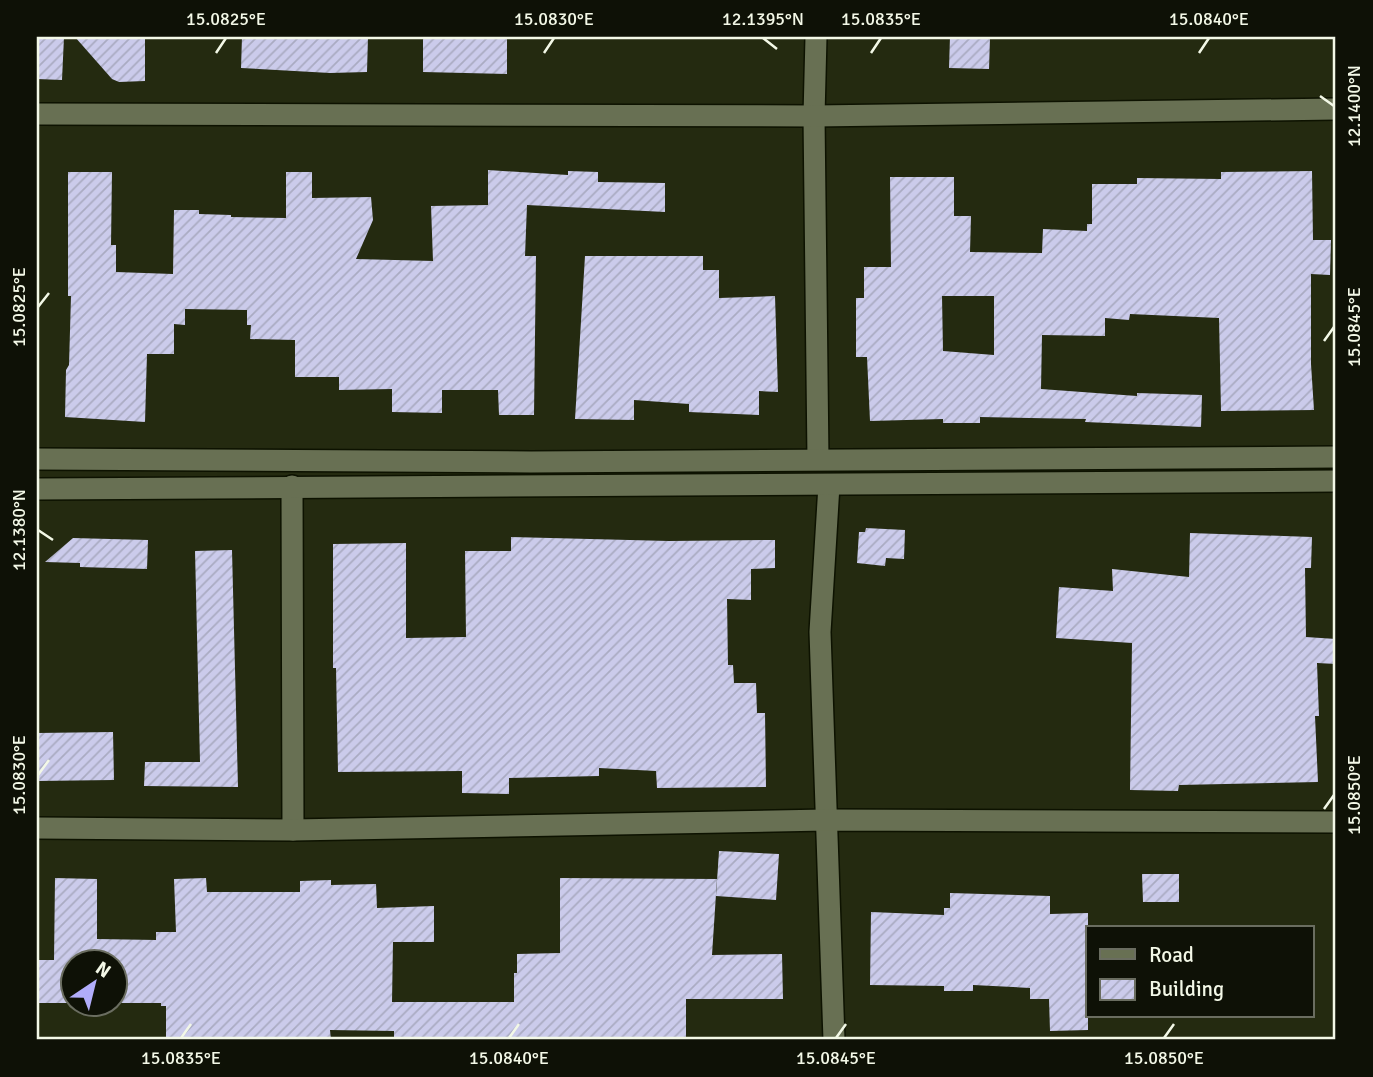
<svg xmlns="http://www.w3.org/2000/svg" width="1373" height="1077" font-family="Signika,sans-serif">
	<defs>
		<pattern id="building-hatch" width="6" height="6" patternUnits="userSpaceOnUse" patternTransform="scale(1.75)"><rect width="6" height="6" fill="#cbcbeb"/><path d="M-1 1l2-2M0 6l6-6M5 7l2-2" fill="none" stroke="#aaabc2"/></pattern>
	</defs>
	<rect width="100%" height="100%" fill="#242a10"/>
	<g fill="url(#building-hatch)" fill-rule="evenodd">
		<polygon points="37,37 64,37 62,80 37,79"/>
		<polygon points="75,37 145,37 145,81 119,82 112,79"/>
		<polygon points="242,37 368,37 367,72 330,73 241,68"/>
		<polygon points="423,37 507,37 507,74 423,72"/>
		<polygon points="950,37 990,37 989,69 949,68"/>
		<polygon points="488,170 568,175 568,171 598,172 598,182 665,183 665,212 527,205 525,256 536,256 534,415 499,415 498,390 442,390 442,413 392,412 392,389 339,390 339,377 295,377 295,340 250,339 251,325 247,325 247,310 185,309 185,325 174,324 174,354 147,354 145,422 65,417 66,370 69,365 71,296 68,296 68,172 112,172 111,245 116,245 116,272 173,274 174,210 199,210 199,214 231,215 231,217 286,218 286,172 312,172 312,198 371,197 373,220 356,259 433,261 431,206 488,205"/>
		<path d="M 1312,171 L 1313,240 L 1331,240 L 1330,275 L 1311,274 L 1311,364 L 1314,410 L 1221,411 L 1219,318 L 1130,314 L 1129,320 L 1105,318 L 1105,336 L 1042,335 L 1041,389 L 1137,396 L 1137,393 L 1202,395 L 1201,427 L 1085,422 L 1086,419 L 980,417 L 980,423 L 943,423 L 943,419 L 870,421 L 867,357 L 856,357 L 856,298 L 864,298 L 864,267 L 891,267 L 890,177 L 954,177 L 954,216 L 971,216 L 970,252 L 1042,253 L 1043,229 L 1087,231 L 1087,224 L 1092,224 L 1092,184 L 1137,184 L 1137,178 L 1221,179 L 1221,172 ZM 942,296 L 994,296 L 994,355 L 943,351 Z"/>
		<polygon points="585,256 703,256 703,270 719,270 719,298 775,296 778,392 759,391 759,415 689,412 689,404 634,400 634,420 575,419"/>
		<polygon points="866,528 905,530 904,559 886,558 885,566 857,563 859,532 865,532"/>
		<polygon points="1190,533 1312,537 1311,568 1305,568 1306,637 1336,639 1336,664 1317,663 1319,716 1315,716 1318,782 1179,785 1178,791 1130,790 1132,643 1056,638 1059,587 1113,591 1112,569 1189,577"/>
		<polygon points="511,537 669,541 775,540 775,568 751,569 751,600 727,599 728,665 733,665 734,683 756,683 757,713 765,713 766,787 657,788 656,771 599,768 599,776 509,778 509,794 462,793 462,771 338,772 336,668 333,668 333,544 406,543 406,638 466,637 465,551 511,551"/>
		<polygon points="73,538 148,540 147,569 80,567 80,563 45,562"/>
		<polygon points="232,550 238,787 144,786 145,762 200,762 195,551"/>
		<polygon points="113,732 114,780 37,781 37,733"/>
		<polygon points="719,851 779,854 776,900 716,896"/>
		<polygon points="1142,874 1179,874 1179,902 1143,902"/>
		<polygon points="55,878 97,879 97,939 156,940 156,932 176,932 174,879 206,878 207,892 300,892 300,881 331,880 331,885 376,884 377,908 434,906 434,942 393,942 392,1002 514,1002 514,973 517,973 517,954 560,953 560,878 717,879 712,955 782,954 783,999 686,999 686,1040 394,1040 394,1031 330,1030 331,1040 166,1040 166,1006 161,1006 161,1003 116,1003 116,962 74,962 74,1003 37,1003 37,960 54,960"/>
		<polygon points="950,893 1050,896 1050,914 1088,913 1088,1030 1050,1031 1049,999 1030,999 1030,988 973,985 973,991 944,991 944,986 870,985 871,912 944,915 944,908 950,908"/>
	</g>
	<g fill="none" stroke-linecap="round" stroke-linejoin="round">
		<defs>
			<g id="minor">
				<polyline points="816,37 814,116 818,459"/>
				<polyline points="37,114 814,116 1336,109"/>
				<polyline points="37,459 531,462 1336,457"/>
				<polyline points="829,485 820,632 834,1040"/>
				<polyline points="292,486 293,830"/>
				<polyline points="37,489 1336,481"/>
				<polyline points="37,828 293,830 826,820 1336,822"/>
			</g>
		</defs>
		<use href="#minor" stroke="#0d1200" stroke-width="24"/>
		<use href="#minor" stroke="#687053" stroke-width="21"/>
	</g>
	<path fill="none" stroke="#f3f8e7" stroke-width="2.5" d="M 763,38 L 777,49M 216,53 L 226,38M 544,53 L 554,38M 871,53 L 881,38M 1199,53 L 1209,38M 1320,96 L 1334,106M 38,307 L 49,293M 1324,341 L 1334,327M 38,530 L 53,540M 38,775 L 49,760M 1324,809 L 1334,795M 181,1038 L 191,1024M 509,1038 L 519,1024M 836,1038 L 846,1024M 1164,1038 L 1174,1024"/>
	<rect width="1373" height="1077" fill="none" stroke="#0e1106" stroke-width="77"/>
	<rect x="1086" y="926" width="228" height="91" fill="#0e1106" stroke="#6a6d60" stroke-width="2"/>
	<rect x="1100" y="949" width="35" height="10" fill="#687053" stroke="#6a6d60" stroke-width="2"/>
	<text x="1149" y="962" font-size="21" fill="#f3f8e7">Road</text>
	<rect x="1100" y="979" width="35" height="21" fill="url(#building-hatch)" stroke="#6a6d60" stroke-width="2"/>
	<text x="1149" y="996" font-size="21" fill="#f3f8e7">Building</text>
	<g transform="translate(94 983) rotate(35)"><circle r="33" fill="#0e1106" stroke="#6a6d60" stroke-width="2"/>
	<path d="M0-5L12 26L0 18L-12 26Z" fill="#b1adfa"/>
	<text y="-10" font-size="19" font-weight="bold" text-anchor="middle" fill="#f3f8e7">N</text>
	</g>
	<rect x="38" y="38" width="1296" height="1000" fill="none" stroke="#f3f8e7" stroke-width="2.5"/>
	<g font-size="18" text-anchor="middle" fill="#f3f8e7">
		<text x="226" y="25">15.0825°E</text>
		<text x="554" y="25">15.0830°E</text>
		<text x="763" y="25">12.1395°N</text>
		<text x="881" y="25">15.0835°E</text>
		<text x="1209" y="25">15.0840°E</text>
		<text transform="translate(1354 106) rotate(-90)" y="6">12.1400°N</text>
		<text transform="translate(19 307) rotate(-90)" y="6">15.0825°E</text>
		<text transform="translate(1354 327) rotate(-90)" y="6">15.0845°E</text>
		<text transform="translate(19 530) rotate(-90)" y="6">12.1380°N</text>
		<text transform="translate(19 775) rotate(-90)" y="6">15.0830°E</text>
		<text transform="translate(1354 795) rotate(-90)" y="6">15.0850°E</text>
		<text x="181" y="1064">15.0835°E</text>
		<text x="509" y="1064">15.0840°E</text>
		<text x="836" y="1064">15.0845°E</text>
		<text x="1164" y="1064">15.0850°E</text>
	</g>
</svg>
